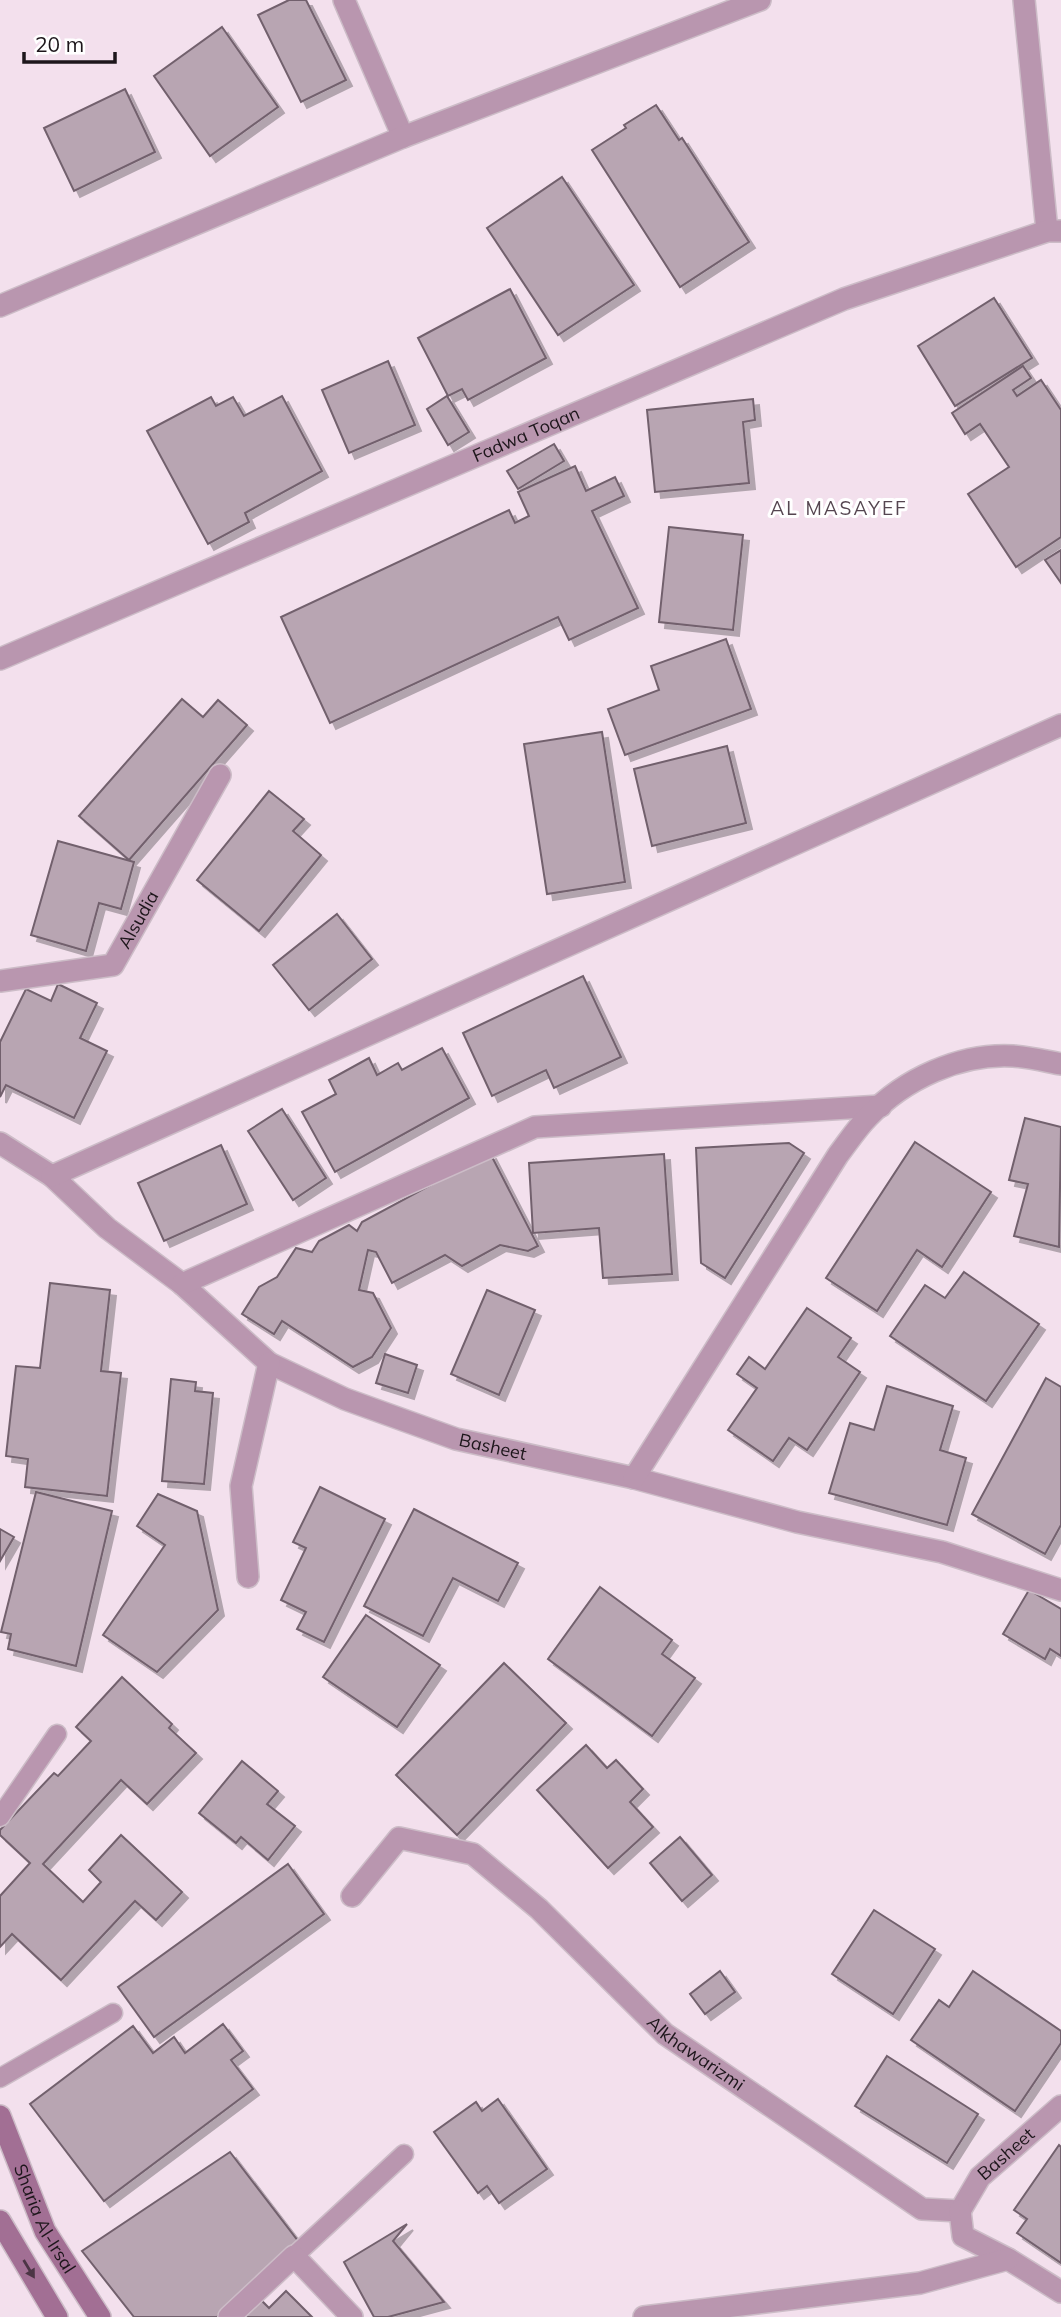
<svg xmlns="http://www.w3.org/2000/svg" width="1061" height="2317" font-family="Mulish,sans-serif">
	<defs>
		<filter id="shadow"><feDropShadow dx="6" dy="6" stdDeviation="0" flood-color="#0004"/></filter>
	</defs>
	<rect width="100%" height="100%" fill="#f3e0ed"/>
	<g fill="#b8a5b2" stroke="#72616d" stroke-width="2" filter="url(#shadow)">
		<polygon points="289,0 306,0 346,80 301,102 258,15"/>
		<polygon points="222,27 278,107 210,156 154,76"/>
		<polygon points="125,89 155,152 74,191 44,128"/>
		<polygon points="656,105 679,140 682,138 749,242 680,287 592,150 626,128 624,125"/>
		<polygon points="562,177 634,285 558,335 487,228"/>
		<polygon points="510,289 546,358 468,400 462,389 448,396 418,338"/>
		<polygon points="994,298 1032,358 955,406 918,346"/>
		<polygon points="388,361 415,425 349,453 322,390"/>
		<polygon points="1023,366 1031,378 1013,390 1017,396 1041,380 1061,410 1061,537 1016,567 968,494 1009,467 980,424 965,434 952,413"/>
		<polygon points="282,396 322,471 245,513 249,522 208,544 147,431 211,397 216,406 233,397 244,416"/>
		<polygon points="447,396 469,432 448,445 427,409"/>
		<polygon points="753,399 755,420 743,422 749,483 655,492 647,410"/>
		<polygon points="554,444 564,461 518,489 507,471"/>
		<polygon points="575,466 586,491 615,477 624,496 592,511 638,608 569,640 558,617 330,723 281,617 509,510 515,523 529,516 518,492"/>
		<polygon points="669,527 743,535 733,630 659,622"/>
		<polygon points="1061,550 1061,583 1045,560"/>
		<polygon points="726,639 751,709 625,755 608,709 659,690 651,666"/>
		<polygon points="182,699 203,717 218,700 247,725 129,860 79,816"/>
		<polygon points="602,732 625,882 547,894 524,744"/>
		<polygon points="727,746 746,823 652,846 634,769"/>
		<polygon points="269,791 304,819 293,831 321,855 259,931 197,880"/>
		<polygon points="58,841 134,862 121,909 99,903 86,951 31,935"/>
		<polygon points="337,914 372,959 309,1010 273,965"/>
		<polygon points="583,976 621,1057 554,1088 546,1070 492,1096 463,1033"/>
		<polygon points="58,984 97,1003 80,1038 107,1051 74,1118 6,1085 0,1097 0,1042 26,989 51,1001"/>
		<polygon points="442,1048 469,1098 335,1172 302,1112 336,1094 329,1080 369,1058 377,1075 398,1063 402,1070"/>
		<polygon points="282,1109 326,1178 293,1200 248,1131"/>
		<polygon points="1025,1118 1061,1127 1059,1247 1014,1236 1028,1184 1009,1180"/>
		<polygon points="915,1142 991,1192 942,1267 917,1250 877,1311 826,1278"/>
		<polygon points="789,1143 804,1153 725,1278 701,1263 696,1148"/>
		<polygon points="221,1145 247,1204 164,1241 138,1183"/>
		<polygon points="490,1153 538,1246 528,1251 500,1245 462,1266 445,1255 392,1283 376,1252 368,1250 359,1290 373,1293 391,1328 372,1357 353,1367 282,1321 274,1334 242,1314 259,1287 277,1277 296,1248 312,1252 319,1241 349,1225 357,1231 362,1222"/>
		<polygon points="664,1154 672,1274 603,1278 599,1228 533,1233 529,1163"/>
		<polygon points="964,1272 1039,1324 986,1401 890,1336 925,1285 945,1298"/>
		<polygon points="50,1283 110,1290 101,1371 121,1373 107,1496 25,1487 28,1459 6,1456 16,1366 40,1368"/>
		<polygon points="487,1290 535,1310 499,1395 451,1374"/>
		<polygon points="807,1308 851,1338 838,1357 860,1372 807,1450 789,1438 773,1461 728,1430 757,1388 737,1374 749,1357 765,1369"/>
		<polygon points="385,1354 417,1365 408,1393 376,1383"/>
		<polygon points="1046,1378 1061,1387 1061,1525 1045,1554 972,1514"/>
		<polygon points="171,1379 196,1382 195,1391 213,1393 204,1484 162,1481"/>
		<polygon points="887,1386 953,1406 940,1450 966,1458 947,1525 829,1493 850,1423 874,1430"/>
		<polygon points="320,1487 385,1519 324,1642 297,1629 306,1612 281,1600 306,1548 293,1542"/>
		<polygon points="36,1492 112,1511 76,1666 8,1649 11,1634 1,1632"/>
		<polygon points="158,1494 197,1511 218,1610 157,1672 103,1635 165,1545 137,1526"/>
		<polygon points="414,1509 518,1563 498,1601 453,1578 423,1636 364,1606"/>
		<polygon points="0,1529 14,1537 0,1561"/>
		<polygon points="600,1587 672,1640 662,1654 695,1678 652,1736 548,1659"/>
		<polygon points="1029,1590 1061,1609 1061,1656 1050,1649 1045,1659 1003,1634"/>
		<polygon points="366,1615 440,1665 397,1727 323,1677"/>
		<polygon points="504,1663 566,1723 457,1835 396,1775"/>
		<polygon points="122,1677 172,1724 169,1728 196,1753 147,1804 121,1780 43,1864 83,1902 101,1882 89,1870 121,1835 182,1892 156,1920 135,1901 61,1980 12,1934 0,1947 0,1896 30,1863 0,1835 0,1830 54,1773 58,1776 91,1741 76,1727"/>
		<polygon points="586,1745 607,1768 616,1760 643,1789 630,1802 653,1827 608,1868 537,1790"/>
		<polygon points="242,1761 278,1791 267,1804 295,1826 268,1860 241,1837 236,1843 199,1813"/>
		<polygon points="680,1837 712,1875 682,1901 650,1863"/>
		<polygon points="288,1864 324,1914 154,2037 118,1987"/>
		<polygon points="874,1910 935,1949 893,2014 832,1974"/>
		<polygon points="720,1971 735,1992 705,2014 690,1994"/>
		<polygon points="973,1971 1061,2031 1061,2043 1015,2111 911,2040 939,2000 949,2007"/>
		<polygon points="223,2024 243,2051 231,2060 253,2089 104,2201 30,2104 133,2026 153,2053 174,2037 185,2053"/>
		<polygon points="887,2056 978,2114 947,2163 855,2106"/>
		<polygon points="498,2099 547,2169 499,2203 487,2186 478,2193 434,2132 476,2102 482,2111"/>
		<polygon points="1059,2145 1061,2147 1061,2263 1017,2233 1027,2219 1014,2210"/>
		<polygon points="230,2152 298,2241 217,2317 134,2317 82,2251"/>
		<polygon points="407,2224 393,2241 444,2302 388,2317 374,2317 344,2262"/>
		<polygon points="286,2291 312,2317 238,2317 258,2297 269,2308"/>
	</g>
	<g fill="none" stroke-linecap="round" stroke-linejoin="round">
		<defs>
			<g id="service">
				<polyline points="0,1817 57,1734"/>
				<polyline points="0,2078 113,2013"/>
				<polyline points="294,2256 404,2154"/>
			</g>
			<g id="minor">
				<polyline points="344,0 403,137"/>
				<polyline points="1024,0 1047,231"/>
				<polyline points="0,306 403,137 760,0"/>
				<path id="s1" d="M 0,659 L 844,299 L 1047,231 L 1061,231"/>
				<path id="s2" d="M 0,981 L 113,965 L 220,775"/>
				<path id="s3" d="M 0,1143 L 52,1176 L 107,1228 L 182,1284 L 269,1363 L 345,1399 L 456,1439 L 634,1478 L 797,1522 L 942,1552 L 1061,1590"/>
				<polyline points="52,1176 1061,725"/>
				<polyline points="182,1284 535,1127 881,1106"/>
				<path d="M 634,1478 L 838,1155 C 848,1142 857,1128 868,1117 C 904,1079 960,1053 1013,1056 C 1029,1057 1045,1061 1061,1064"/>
				<polyline points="248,1577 241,1486 269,1363"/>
				<path id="s4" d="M 352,1896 L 399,1838 L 473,1854 L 539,1909 L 665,2034 L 922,2209 L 960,2211"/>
				<path id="s5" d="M 960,2211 L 980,2177 L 1061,2106"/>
				<polyline points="960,2211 963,2236 1008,2259 1061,2292"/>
				<polyline points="229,2317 294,2256 352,2317"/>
				<polyline points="644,2317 920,2283 1008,2259"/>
			</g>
			<g id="secondary">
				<path id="s6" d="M 0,2116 L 45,2231 L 100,2317"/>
				<polyline points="0,2221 57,2317"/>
			</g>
		</defs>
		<use href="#service" stroke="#ccbcc7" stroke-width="21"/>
		<use href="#minor" stroke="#ccbcc7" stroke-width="24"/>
		<use href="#secondary" stroke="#ccbcc7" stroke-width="24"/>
		<use href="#service" stroke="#b996af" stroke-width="18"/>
		<use href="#minor" stroke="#b996af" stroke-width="21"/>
		<use href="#secondary" stroke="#a26f94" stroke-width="21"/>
	</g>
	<defs><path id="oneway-solid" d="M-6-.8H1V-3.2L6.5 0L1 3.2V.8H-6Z" transform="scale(1.75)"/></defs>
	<use fill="#4c3545" href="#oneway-solid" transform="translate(29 2269) rotate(59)"/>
	<g text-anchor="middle" stroke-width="6" stroke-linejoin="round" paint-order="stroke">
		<g font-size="18" fill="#1d161b" stroke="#fff">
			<text dy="6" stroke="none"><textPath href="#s1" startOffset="572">Fadwa Toqan</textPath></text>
			<text dy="6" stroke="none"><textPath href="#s2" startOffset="166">Alsudia</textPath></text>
			<text dy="6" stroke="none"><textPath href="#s3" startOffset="588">Basheet</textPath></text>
			<text dy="6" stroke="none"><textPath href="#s4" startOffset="450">Alkhawarizmi</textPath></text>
			<text dy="6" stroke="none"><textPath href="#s5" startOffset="74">Basheet</textPath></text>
			<text dy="6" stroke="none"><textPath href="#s6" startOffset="112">Sharia Al-Irsal</textPath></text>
		</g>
		<g font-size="19" letter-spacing="2" fill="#554550" stroke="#fff">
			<text x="839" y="515">AL MASAYEF</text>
		</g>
	</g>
	<path d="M24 52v10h91v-10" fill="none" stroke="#1d161b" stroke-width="3.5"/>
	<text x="35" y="52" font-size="21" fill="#1d161b" stroke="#ffffff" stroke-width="5" paint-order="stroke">20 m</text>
</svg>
